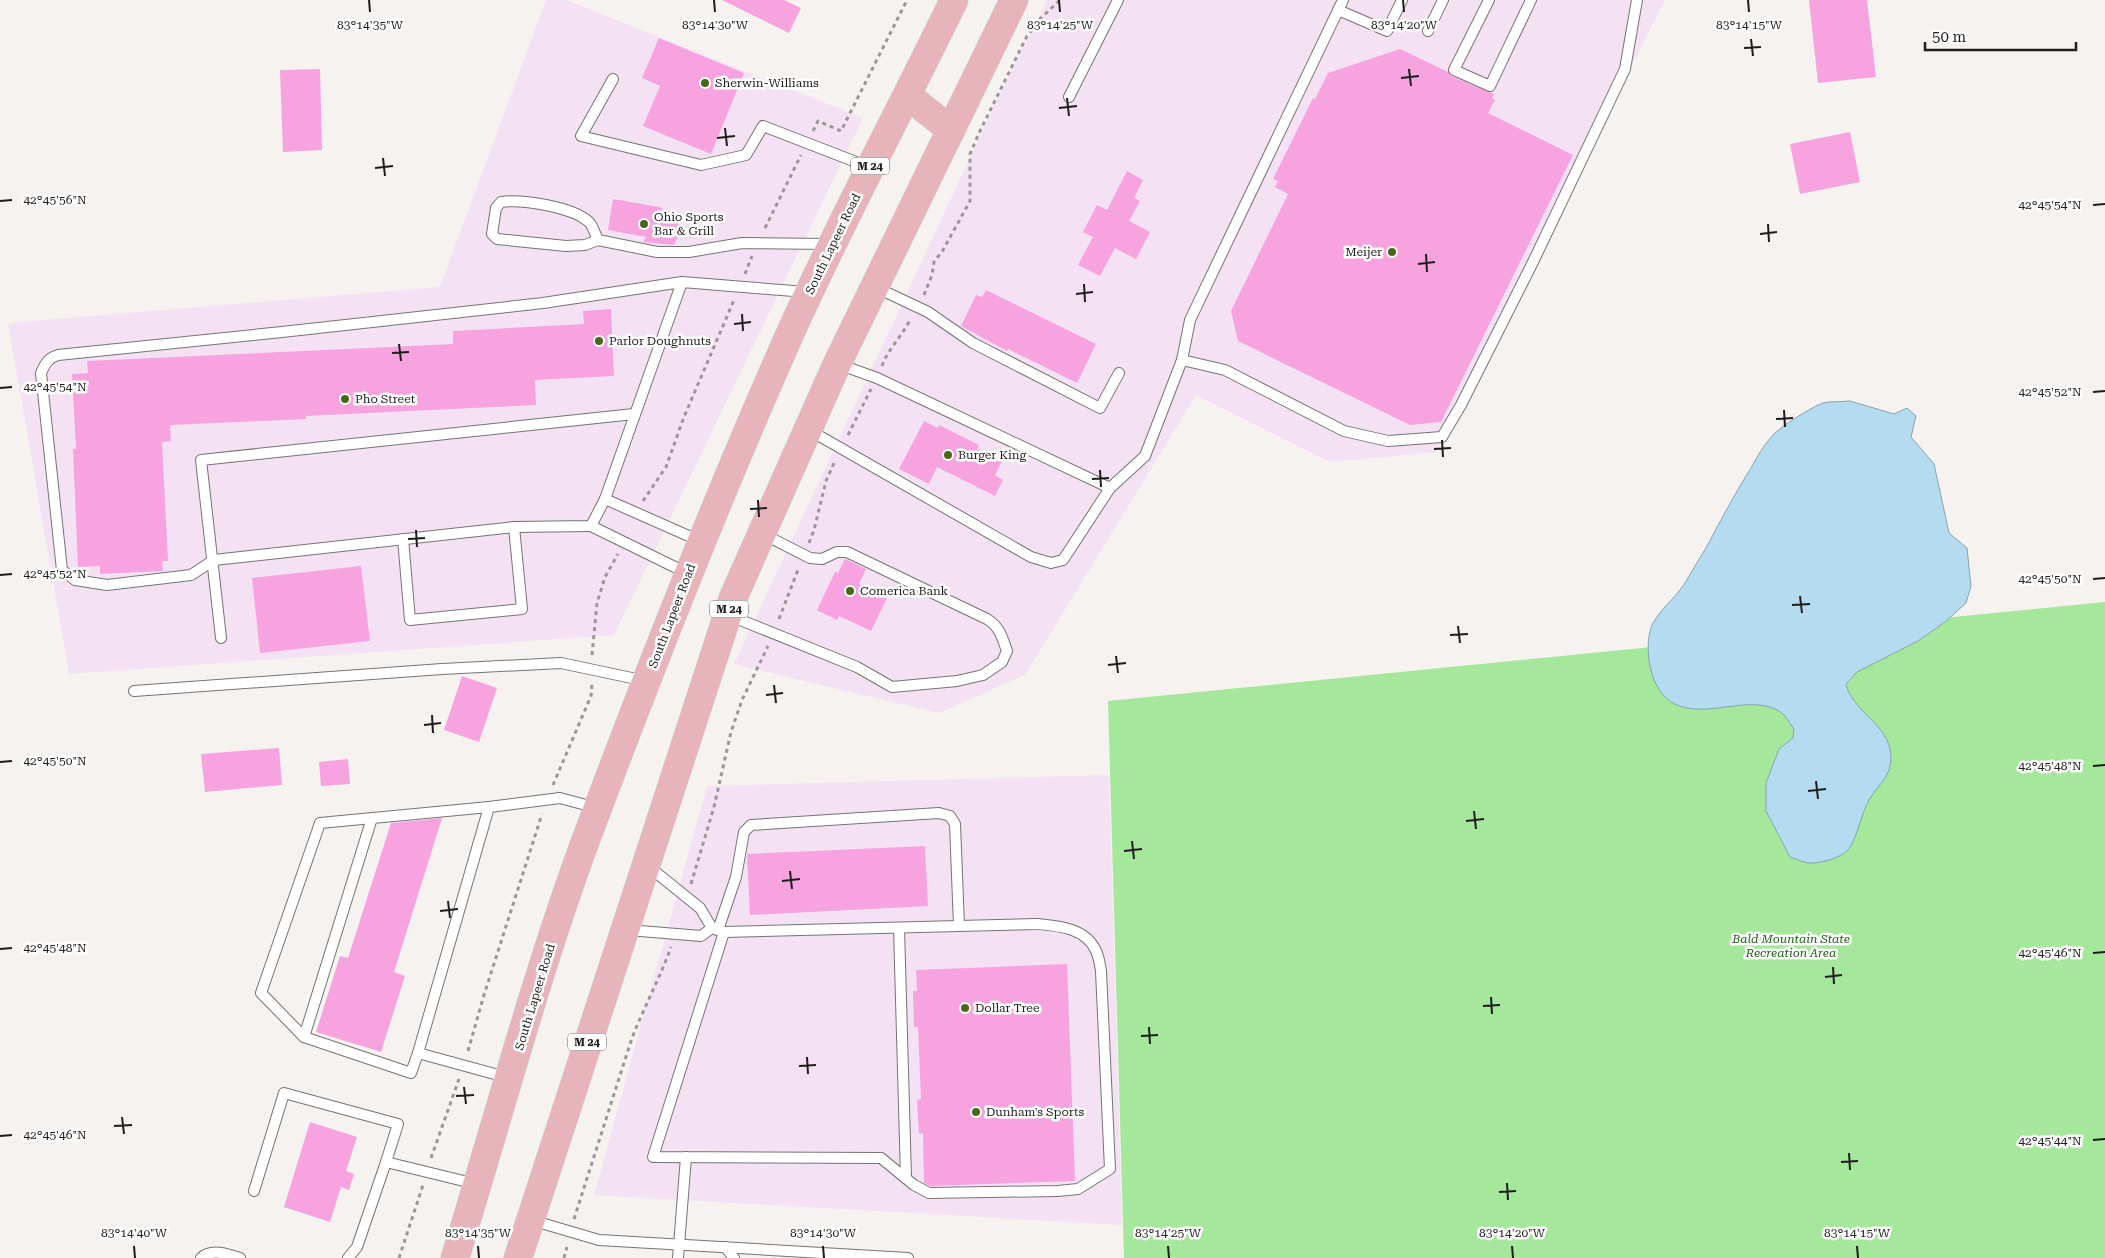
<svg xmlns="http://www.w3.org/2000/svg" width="2105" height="1258" font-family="'Roboto Serif',serif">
	<rect width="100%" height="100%" fill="#f5f2ef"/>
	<g fill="#f4e2f4">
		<polygon points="546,0 566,0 863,118 614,635 69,674 8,323 440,287"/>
		<polygon points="1047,0 1665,0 1436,452 1330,462 1196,395 1025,675 939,713 734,664 997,100"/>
		<polygon points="1109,775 1122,1225 594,1195 707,786"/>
	</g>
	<polygon fill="#a5e79b" points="2105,602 2105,1258 1124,1258 1108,701"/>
	<path fill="#b5dbf1" stroke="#88a2b1" d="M 1850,401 L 1894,414 L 1907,408 L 1916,416 L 1911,437 L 1934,464 L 1949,533 L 1967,548 L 1971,586 L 1966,603 L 1945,622 L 1918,641 L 1857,672 L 1846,684 C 1852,710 1884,722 1890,749 C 1895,774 1879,783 1869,800 C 1861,814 1857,839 1848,850 C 1841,858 1819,864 1808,863 C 1803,862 1796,859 1790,857 L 1766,811 L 1766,783 L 1779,749 L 1793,738 L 1794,729 C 1791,725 1788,720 1785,716 C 1752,683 1681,739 1655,682 C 1648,667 1645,639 1653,623 C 1662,607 1679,595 1688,578 C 1697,562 1708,546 1716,529 C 1726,511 1735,494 1746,476 C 1757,459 1764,441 1781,428 C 1788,422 1816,405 1823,403 C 1831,401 1842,402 1850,401 Z"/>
	<g fill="#f7a3e0">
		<polygon points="722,0 784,0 801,8 789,33"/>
		<polygon points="1809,0 1867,0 1876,77 1818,83"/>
		<polygon points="659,38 744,73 711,154 643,126 660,86 642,78"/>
		<polygon points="1400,49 1448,72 1451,76 1494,94 1492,98 1495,100 1488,113 1573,155 1441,422 1410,425 1238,341 1231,311 1288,194 1275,187 1278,181 1273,179 1313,98 1315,99 1328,73"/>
		<polygon points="320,69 322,150 283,152 280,70"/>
		<polygon points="1850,132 1860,182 1800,194 1790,144"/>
		<polygon points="1127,171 1143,180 1134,198 1140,201 1129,221 1150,232 1136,259 1115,248 1100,276 1078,265 1093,237 1083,232 1097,205 1107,210"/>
		<polygon points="613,199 659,207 681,218 675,232 679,234 674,245 643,242 646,237 608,230"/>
		<polygon points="986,290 1096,344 1077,383 1008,349 1007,351 961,326 976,295 982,297"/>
		<polygon points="611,309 614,376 535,380 536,405 306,416 306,419 170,425 171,441 162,442 168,561 162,561 163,571 100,574 100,566 78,567 73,449 76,449 72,374 88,373 87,361 453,344 453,331 584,324 583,311"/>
		<polygon points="924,421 938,428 939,425 979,445 977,449 1002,461 995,475 1003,480 995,496 937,467 929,484 899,469"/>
		<polygon points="845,559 866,569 859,584 887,598 871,631 839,616 837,620 817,610 835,572 838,573"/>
		<polygon points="361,566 370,641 260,653 252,578"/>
		<polygon points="462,676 497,688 479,742 444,730"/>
		<polygon points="279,748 282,785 205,792 201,754"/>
		<polygon points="348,759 350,784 321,786 319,762"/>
		<polygon points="442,818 394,972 405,976 381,1052 316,1032 340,956 348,958 391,823"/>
		<polygon points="925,846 928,906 750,915 747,854"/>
		<polygon points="1067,964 1075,1181 931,1186 924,1183 923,1133 919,1134 917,1100 921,1099 918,1027 914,1027 913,991 917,991 916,970"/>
		<polygon points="310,1122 357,1137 346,1171 354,1174 349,1190 341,1187 330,1222 284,1207"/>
	</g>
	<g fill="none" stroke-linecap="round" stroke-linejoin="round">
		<defs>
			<g id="lane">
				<polyline points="1343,0 1190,320 1182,360 1225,370 1344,431 1388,441 1442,437 1461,405 1533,262 1625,69 1637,0"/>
				<polyline points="1489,0 1454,70 1490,86 1531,0"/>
				<polyline points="1338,10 1387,31 1402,0"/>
				<polyline points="1428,31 1443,0"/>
				<polyline points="613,79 581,136 701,165 746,155 763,126 869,167"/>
				<polyline points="1069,97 1118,0"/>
				<path d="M 598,240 C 595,234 593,226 589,222 C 573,207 522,199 501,202 L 496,208 L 492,234 L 497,239 L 566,246 L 585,245 L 598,240 L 657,252 L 689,252 L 742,243 L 829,244"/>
				<path d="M 682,282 L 605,499 L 591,526 L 514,527 L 214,560 L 191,575 L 107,585 L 75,580 L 62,570 L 41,373 C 45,364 48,358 58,355 L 282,332 L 543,303 L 682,282 L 806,292"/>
				<polyline points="875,287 928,312 973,343 1100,408 1119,373"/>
				<polyline points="838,364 877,378 1110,488"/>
				<polyline points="809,430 1031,557 1051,563 1063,560 1110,488 1145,456 1182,360"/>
				<polyline points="605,499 700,541"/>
				<polyline points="591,526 687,573"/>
				<polyline points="403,539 410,620 522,609 514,527"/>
				<path d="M 728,615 L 857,667 L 892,687 L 957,681 L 983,675 L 1002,662 L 1007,651 C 1002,637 1000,627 987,619 L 847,552 L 837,552 L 822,559 L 810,558 L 763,534"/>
				<polyline points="221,638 201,460 634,414"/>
				<polyline points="134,691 442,669 561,663 646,681"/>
				<path d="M 648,866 L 700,908 L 712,928 L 724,932 L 1038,924 C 1059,926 1086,928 1096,951 C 1099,957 1100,965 1101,971 L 1110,1169 L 1078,1189 L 1058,1191 L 929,1193 L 914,1185 L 881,1158 L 653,1157 L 724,932"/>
				<polyline points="899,928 906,1178"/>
				<polyline points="628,930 701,936 712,928"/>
				<polyline points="718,930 736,877 744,832 751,825 939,813 950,816 955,824 959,926"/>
				<polyline points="304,1037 372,818"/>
				<polyline points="418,1053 411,1073 304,1037 261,993 320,823 489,807"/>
				<polyline points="509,1078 418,1053 489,807 560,798 597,808"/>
				<polyline points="254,1191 284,1093 398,1124 386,1162"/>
				<polyline points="531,1220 599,1240 908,1258"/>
				<polyline points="725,1247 734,1258"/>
				<path d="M 201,1258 C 211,1248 228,1254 240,1258"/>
				<polyline points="348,1258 357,1247 386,1162 476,1184"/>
				<polyline points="678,1258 686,1157"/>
			</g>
			<g id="primary">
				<polyline points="908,96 951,130"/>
				<path d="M 455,1258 C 498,1119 535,978 585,842 C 649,671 715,502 789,336 C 840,222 900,112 954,0"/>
				<polyline points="518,1258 733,598 837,364 1014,0"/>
			</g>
		</defs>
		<use href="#lane" stroke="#767472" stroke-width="12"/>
		<use href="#primary" stroke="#cecdcd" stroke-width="29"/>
		<g stroke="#9a9895" stroke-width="3" stroke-dasharray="4 4" stroke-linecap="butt">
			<polyline points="813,131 818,121 841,131 907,0"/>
			<polyline points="765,228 801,155"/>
			<polyline points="745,274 752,256"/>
			<polyline points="924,295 932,275 934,262 943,250 970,201 970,154 979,133 1027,36 1041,18 1060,0"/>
			<path d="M 882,366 C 888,349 902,336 910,320"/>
			<polyline points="848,435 871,389"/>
			<polyline points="643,501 666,467 684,417 734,300"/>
			<polyline points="809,543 814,530 826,481 835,461"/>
			<polyline points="779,619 799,567"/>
			<polyline points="592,655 597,603 605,577 618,554"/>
			<polyline points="553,785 591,696 592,684"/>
			<polyline points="691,884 714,807 731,732 742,700 768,646"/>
			<polyline points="468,1051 484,995 542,814"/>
			<polyline points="431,1158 459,1079"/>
			<path d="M 574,1219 L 632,1038 C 644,1007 660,978 671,947"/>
			<polyline points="399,1258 423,1185"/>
			<polyline points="564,1258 567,1247"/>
		</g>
		<use href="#lane" stroke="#fff" stroke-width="10"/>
		<use href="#primary" stroke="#e8b4bc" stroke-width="28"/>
	</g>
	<path fill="none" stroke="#1e1d1c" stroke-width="2" d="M 369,0 L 370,12M 714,0 L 715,12M 1059,0 L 1060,12M 1403,0 L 1404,12M 1748,0 L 1749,12M 1751,39 L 1753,56M 1744,48 L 1761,47M 1409,69 L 1411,86M 1401,78 L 1419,76M 1067,98 L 1069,116M 1059,108 L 1077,106M 725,128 L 727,146M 717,138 L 735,136M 383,158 L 385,176M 375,168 L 393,166M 0,201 L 12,200M 2093,205 L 2105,204M 1768,224 L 1769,242M 1760,234 L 1777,232M 1426,254 L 1427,272M 1418,264 L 1435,262M 1084,284 L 1085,302M 1076,294 L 1093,292M 742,314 L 743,331M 734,324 L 751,322M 399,344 L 401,361M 392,353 L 409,352M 0,388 L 12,387M 2093,392 L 2105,391M 1784,410 L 1785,427M 1776,419 L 1793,418M 1442,440 L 1443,457M 1434,449 L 1451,448M 1100,470 L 1101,487M 1092,479 L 1109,478M 758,500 L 759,517M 750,509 L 767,508M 416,530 L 417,547M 408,539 L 425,538M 0,575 L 12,574M 2093,579 L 2105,578M 1800,596 L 1802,613M 1792,605 L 1810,604M 1458,626 L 1460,643M 1450,635 L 1468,634M 1116,656 L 1118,673M 1108,665 L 1126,663M 774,685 L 776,703M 766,695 L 783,693M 432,715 L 433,733M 424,725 L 441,723M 0,762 L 12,761M 2093,766 L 2105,765M 1816,781 L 1818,799M 1808,791 L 1826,789M 1474,811 L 1476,829M 1466,821 L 1484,819M 1132,841 L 1134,859M 1124,851 L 1142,849M 790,871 L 792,889M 782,881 L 800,879M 448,901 L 450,918M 440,911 L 458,909M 0,949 L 12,948M 2093,953 L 2105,952M 1833,967 L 1834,984M 1825,977 L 1842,975M 1491,997 L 1492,1014M 1483,1006 L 1500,1005M 1149,1027 L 1150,1044M 1141,1036 L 1158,1035M 807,1057 L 808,1074M 799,1066 L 816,1065M 464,1087 L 466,1104M 456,1096 L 474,1095M 122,1117 L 124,1134M 114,1126 L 132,1125M 0,1136 L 12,1135M 2093,1140 L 2105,1139M 1849,1153 L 1850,1170M 1841,1162 L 1858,1161M 1507,1183 L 1508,1200M 1499,1192 L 1516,1191M 134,1246 L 135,1258M 478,1246 L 479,1258M 823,1246 L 824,1258M 1168,1246 L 1169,1258M 1512,1246 L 1513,1258M 1857,1246 L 1858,1258"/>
	<g fill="#4a6618" stroke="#fff" stroke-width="2">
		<circle cx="705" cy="83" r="5"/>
		<circle cx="644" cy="224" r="5"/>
		<circle cx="1392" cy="252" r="5"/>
		<circle cx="599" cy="341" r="5"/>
		<circle cx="345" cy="399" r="5"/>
		<circle cx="948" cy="455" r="5"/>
		<circle cx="850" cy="591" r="5"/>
		<circle cx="965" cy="1008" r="5"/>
		<circle cx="976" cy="1112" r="5"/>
	</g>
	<g text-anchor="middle" stroke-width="5" stroke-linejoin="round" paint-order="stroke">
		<g fill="#fff" stroke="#626160" stroke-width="1">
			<rect x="851" y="157.5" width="38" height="17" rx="4"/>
			<rect x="710" y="600.5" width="38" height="17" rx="4"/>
			<rect x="568" y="1033.5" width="38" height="17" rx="4"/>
		</g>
		<g font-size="11" font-weight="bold" fill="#1e1d1c">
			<text x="870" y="170">M 24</text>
			<text x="729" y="613">M 24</text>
			<text x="587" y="1046">M 24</text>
		</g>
		<g font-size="12" fill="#1e1d1c" stroke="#fff" text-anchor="start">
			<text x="715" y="87">Sherwin-Williams</text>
			<text x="654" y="221">Ohio Sports<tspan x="654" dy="14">Bar &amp; Grill</tspan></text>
			<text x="1382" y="256" text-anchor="end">Meijer</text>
			<text x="609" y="345">Parlor Doughnuts</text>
			<text x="355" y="403">Pho Street</text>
			<text x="958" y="459">Burger King</text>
			<text x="860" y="595">Comerica Bank</text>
			<text x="975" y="1012">Dollar Tree</text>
			<text x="986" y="1116">Dunham's Sports</text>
		</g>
		<g font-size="12" fill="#1e1d1c" stroke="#fff">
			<text transform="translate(833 244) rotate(-64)" y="4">South Lapeer Road</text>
			<text transform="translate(672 616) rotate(-69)" y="4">South Lapeer Road</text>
			<text transform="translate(535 997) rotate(-73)" y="4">South Lapeer Road</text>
		</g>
		<g font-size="12" font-style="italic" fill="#206015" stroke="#fff">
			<text x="1791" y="943">Bald Mountain State<tspan x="1791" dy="14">Recreation Area</tspan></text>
		</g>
	</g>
	<g font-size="12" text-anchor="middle" fill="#1e1d1c" stroke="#fff" stroke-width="5" stroke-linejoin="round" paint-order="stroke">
		<text x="370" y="29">83°14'35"W</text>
		<text x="715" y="29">83°14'30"W</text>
		<text x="1060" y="29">83°14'25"W</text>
		<text x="1404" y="29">83°14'20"W</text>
		<text x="1749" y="29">83°14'15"W</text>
		<text x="55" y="204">42°45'56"N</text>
		<text x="2050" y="209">42°45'54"N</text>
		<text x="55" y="391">42°45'54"N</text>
		<text x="2050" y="396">42°45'52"N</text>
		<text x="55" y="578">42°45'52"N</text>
		<text x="2050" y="583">42°45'50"N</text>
		<text x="55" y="765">42°45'50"N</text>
		<text x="2050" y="770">42°45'48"N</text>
		<text x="55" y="952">42°45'48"N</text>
		<text x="2050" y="957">42°45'46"N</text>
		<text x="55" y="1139">42°45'46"N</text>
		<text x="2050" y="1145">42°45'44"N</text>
		<text x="134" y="1237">83°14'40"W</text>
		<text x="478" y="1237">83°14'35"W</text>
		<text x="823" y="1237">83°14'30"W</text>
		<text x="1168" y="1237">83°14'25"W</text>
		<text x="1512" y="1237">83°14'20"W</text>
		<text x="1857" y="1237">83°14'15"W</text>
	</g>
	<path d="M1925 42v8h151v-8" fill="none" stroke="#1e1d1c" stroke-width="2.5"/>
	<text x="1932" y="42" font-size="15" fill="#1e1d1c" stroke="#ffffff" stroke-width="4" paint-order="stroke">50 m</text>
</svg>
